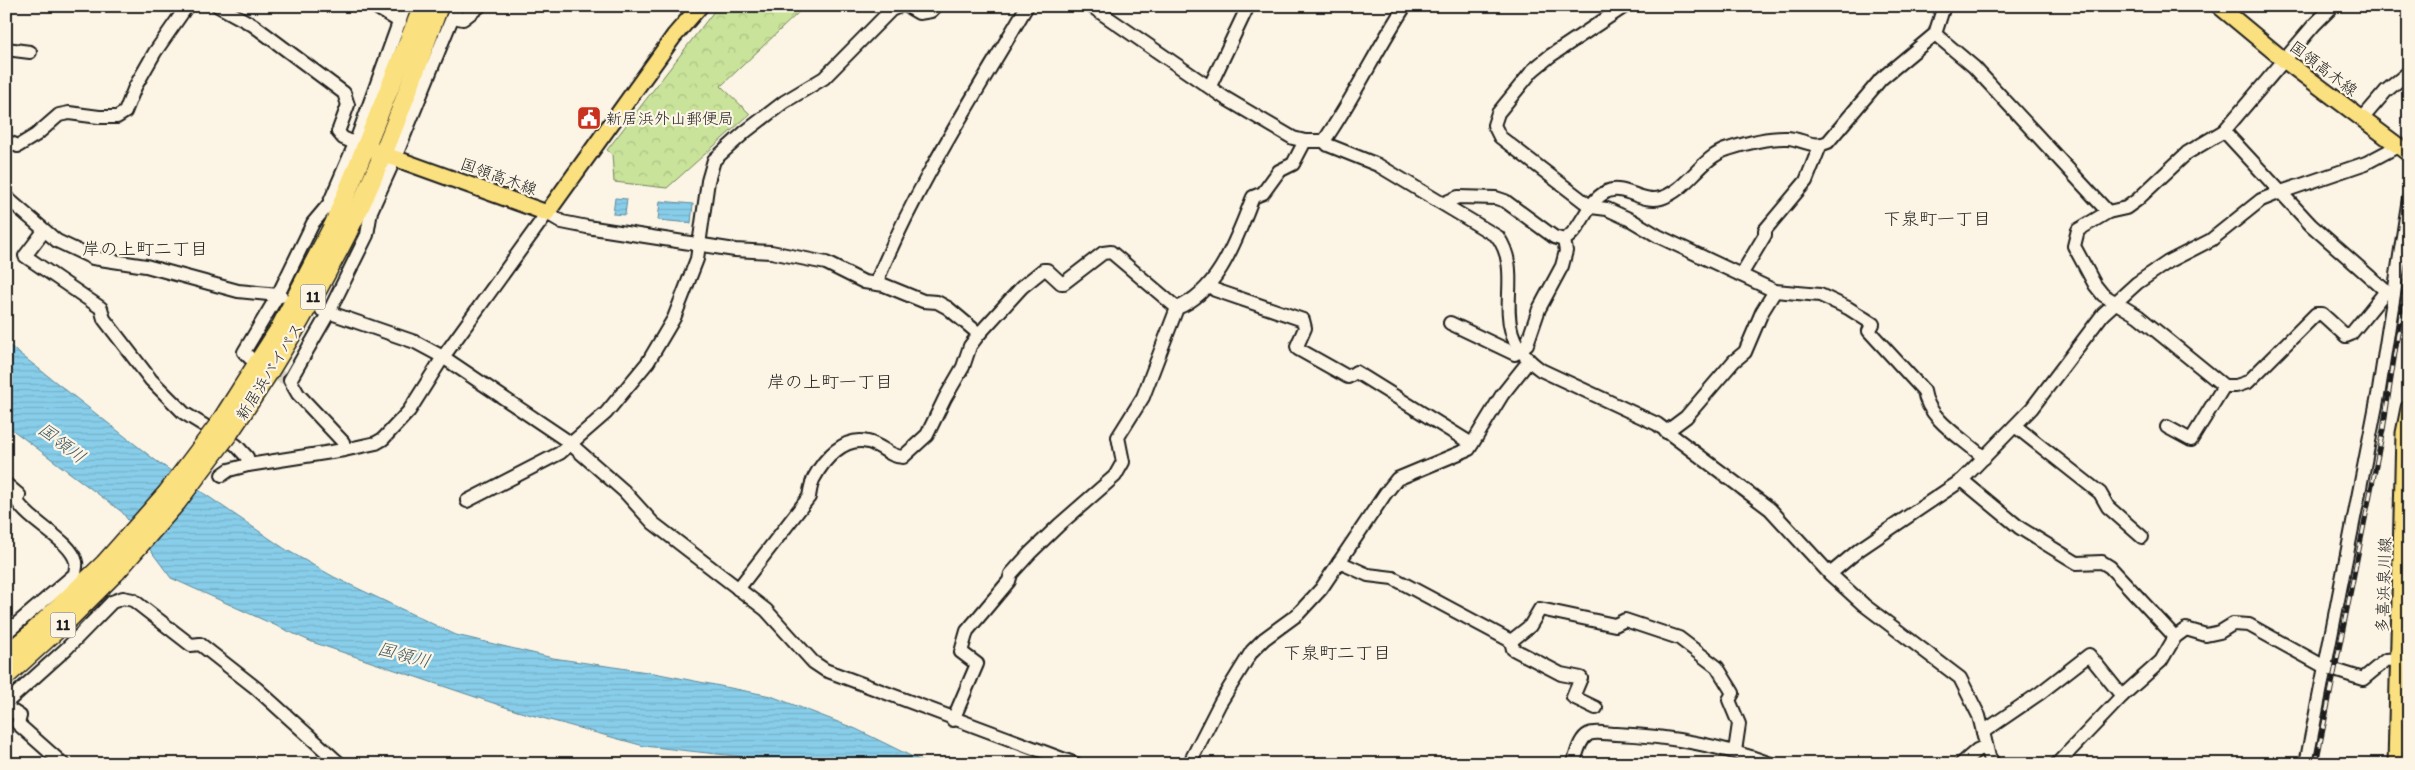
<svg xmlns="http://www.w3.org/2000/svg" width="2415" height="770" font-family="Itim,'Klee One',sans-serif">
	<defs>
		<pattern id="park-crowns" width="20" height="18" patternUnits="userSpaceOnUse" patternTransform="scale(1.25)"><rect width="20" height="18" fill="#c9e39a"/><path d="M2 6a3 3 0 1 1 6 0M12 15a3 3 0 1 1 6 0" fill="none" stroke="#acc284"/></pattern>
		<pattern id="water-rules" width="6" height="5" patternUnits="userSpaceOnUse" patternTransform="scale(1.25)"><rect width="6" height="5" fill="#88ceea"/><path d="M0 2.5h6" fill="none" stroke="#75b0c8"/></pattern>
	</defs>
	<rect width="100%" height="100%" fill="#fcf5e5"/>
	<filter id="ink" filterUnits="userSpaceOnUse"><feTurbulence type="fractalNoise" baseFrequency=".02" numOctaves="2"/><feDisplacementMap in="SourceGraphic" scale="10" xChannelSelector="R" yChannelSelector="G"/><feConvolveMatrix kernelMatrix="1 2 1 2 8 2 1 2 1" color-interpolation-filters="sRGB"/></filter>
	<g filter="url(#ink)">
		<polygon fill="url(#park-crowns)" stroke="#72805b" points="718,6 794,6 799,12 721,86 750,114 667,188 614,182 612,154 607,150"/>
		<g fill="url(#water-rules)" stroke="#5d8798">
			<polygon points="615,198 627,199 625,215 613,214"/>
			<polygon points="660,201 693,204 691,223 658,220"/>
			<polygon points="6,343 155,460 285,549 334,577 456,635 553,658 654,673 771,696 856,729 927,764 808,764 644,746 517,711 312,642 171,578 122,512 6,425"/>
		</g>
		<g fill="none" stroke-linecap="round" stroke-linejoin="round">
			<polyline stroke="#dad4c7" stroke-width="12" stroke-dasharray="12 6" stroke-linecap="butt" points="263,366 281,377 290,380"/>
			<defs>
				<g id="minor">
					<polyline points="218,6 253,25 344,93 348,105 338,132 343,138 361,146"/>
					<polyline points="374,6 400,22"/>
					<polyline points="907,6 919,13 931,11 936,6"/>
					<path d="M 1091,6 L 1225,98 L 1293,138 L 1305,141 L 1324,141 L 1328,145 L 1378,165 L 1498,237 C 1528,281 1482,328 1541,370 L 1657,424 L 1770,509 L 1830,574 L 1864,605 L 1960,678 L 1979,716 L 1983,732"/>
					<path d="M 1625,6 L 1550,56 L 1533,70 L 1498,113 L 1494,125 L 1500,137 L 1591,207 L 1607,209 L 1631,220 L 1658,236 L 1775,291 L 1820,295 L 1848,308 L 1873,324 L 1869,331 L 1924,391 C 1928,420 1964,439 1984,458"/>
					<polyline points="453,17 463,19 480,6"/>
					<polyline points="1935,34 1974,67 2108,212"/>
					<polyline points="6,49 30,52"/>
					<polyline points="1210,86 1248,6"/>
					<polyline points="2362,119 2386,91 2409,72"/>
					<polyline points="6,141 18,146 36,135 59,115 69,113 99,117 117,117 125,112 135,87 155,52 187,6"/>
					<path d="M 1324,141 C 1354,98 1376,50 1405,6"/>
					<polyline points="6,197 57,241 93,258 146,266 238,291 278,295 244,352 250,358"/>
					<polyline points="1444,203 1458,197 1496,198 1505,201 1554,237 1564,240"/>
					<polyline points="44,231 25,256 101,308 104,319 151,380 184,413 236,445 247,457 248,465 344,450 376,443 383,439 409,411 443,357 547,213 562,222 587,227 735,250 771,252 826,263 864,282 884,285 923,301 937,302 948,308 979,334"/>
					<polyline points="1741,275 1765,235 1765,230 1806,181 1820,146"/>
					<path d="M 876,283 C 916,185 974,97 1027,6"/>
					<polyline points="1209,285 1215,290 1303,320 1305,328 1297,346 1298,349 1348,377 1356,372 1472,444"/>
					<polyline points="281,296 278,295 313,223 329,204 355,144 405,6"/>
					<polyline points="322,310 415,342 443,357 566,440 624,491 653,523 766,610 813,662 825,670 1076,764"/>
					<path d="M 1450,323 L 1515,354 L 1527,344 L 1539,309 L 1562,266 L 1566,251 L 1564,240 C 1582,230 1586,202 1606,192 C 1623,183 1642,204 1661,198 C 1688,190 1701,157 1728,149 C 1746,143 1768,137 1788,138 C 1802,139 1814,149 1828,142 L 1881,79 L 1935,34 L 1944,6"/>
					<polyline points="2224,386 2236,386 2248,382 2316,314 2322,314 2346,336 2351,334 2386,291 2311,225 2224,131"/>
					<polyline points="2015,426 2100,493 2108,507 2142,537"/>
					<polyline points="2167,427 2191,440 2224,386 2138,316 2103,295 2095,285 2074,246 2078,230 2108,212 2126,208 2137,200 2187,153 2224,131 2314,25 2333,6"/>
					<polyline points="1666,432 1686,417 1734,361 1745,352 1762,312 1775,291"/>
					<polyline points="344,450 343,442 298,394 290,380 329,312 367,235 371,211 395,158 457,6"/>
					<polyline points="222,475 229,470 248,465"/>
					<polyline points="1962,480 2020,528 2077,563 2102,562 2110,567 2175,637"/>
					<path d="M 6,484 L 19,495 L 17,501 C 30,523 71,540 76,562 C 77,565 75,571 75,574 L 6,633"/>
					<polyline points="467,501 560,453 606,413 648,362 674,318 697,259 708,181 714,160 745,132 784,102 824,78 891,10 900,6"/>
					<polyline points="1339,562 1368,575 1393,578 1511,641 1530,626 1540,609 1615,625 1625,620 1679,638 1717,667 1733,693 1729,700 1739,724 1735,751"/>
					<polyline points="1830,574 1860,549 1962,480 2032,408 2103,314 2137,283 2168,262 2211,240 2261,200 2281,192 2366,163 2398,146"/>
					<path d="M 738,589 L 809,497 C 810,491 811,483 814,478 C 824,459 844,436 868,442 C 881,445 890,457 903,457 L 927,435 L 945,398 L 963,367 L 970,346 L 979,334 L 1022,287 L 1043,270 L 1047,270 L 1061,283 L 1064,283 L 1103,253 L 1111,252 L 1177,308"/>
					<polyline points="1511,641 1513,649 1561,674 1581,678 1573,697 1596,708"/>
					<polyline points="6,703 67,648 112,602 123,598 133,600 191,645 200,644 256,688 340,764"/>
					<polyline points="6,707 20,716 18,724 63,764"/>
					<path d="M 953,720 L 977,664 L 961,652 L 967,631 L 1009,581 L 1011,574 L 1030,553 L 1059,525 L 1115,476 L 1123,462 L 1118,437 L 1143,397 L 1177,308 C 1220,291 1237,236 1253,197 L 1263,193 L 1279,171 L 1293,164 L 1305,141"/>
					<polyline points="1189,764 1220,703 1252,651 1264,639 1298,614 1321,589 1385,494 1397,479 1469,449 1502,395 1529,361"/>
					<path d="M 1573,764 C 1577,754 1579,739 1589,734 C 1596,731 1608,734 1616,734 C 1669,736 1720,745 1771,764"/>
					<polyline points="1961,764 1977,750 1986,746"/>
					<polyline points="1994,764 1989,757 1983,732 2040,693 2089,655 2122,696"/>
					<polyline points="2057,764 2122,696 2161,661 2175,637 2186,629 2206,635 2220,632 2233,624 2249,625 2325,667 2363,679 2386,660 2398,659"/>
					<polyline points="2306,764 2379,390 2409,198"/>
				</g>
				<g id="major">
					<polyline points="2219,6 2284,60 2409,154"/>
					<polyline points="372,150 547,213 674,36 700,6"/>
					<polyline points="2396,764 2404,433 2409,408"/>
				</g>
				<g id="highway">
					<polyline points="219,424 280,328 334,224 423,6"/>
					<path d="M 229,433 C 273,369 312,303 347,234 C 383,161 411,83 439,6"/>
					<polyline points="6,655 30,635 105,563"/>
					<polyline points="6,676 72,616 116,572"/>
				</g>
			</defs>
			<use href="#minor" stroke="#1c1c1c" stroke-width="16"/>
			<use href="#major" stroke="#1c1c1c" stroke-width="19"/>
			<use href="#highway" stroke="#1c1c1c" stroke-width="21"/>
			<use href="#minor" stroke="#fcf5e5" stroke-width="12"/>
			<use href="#major" stroke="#fbe080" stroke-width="15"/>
			<use href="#highway" stroke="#fbe080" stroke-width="18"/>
			<defs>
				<polyline id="rail" points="2316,764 2383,430 2409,263"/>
			</defs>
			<use href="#rail" stroke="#1c1c1c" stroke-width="5"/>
			<use href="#rail" stroke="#fcf5e5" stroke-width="3" stroke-dasharray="9" stroke-linecap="butt"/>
			<defs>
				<g id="highway-bridge">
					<polyline points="105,563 167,493 219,424"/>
					<polyline points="116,572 177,502 229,433"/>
				</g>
			</defs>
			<use href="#highway-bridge" stroke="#1c1c1c" stroke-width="21" stroke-linecap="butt"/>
			<use href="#highway-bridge" stroke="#fbe080" stroke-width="18"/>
		</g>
	</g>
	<defs>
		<symbol id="civic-square" viewBox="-11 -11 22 22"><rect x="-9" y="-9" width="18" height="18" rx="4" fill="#c8321e" stroke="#fcf5e5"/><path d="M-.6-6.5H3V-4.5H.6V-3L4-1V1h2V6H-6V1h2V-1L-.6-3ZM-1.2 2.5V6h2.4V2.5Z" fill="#fff"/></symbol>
	</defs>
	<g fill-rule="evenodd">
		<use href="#civic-square" x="575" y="104" width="28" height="28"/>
	</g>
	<g text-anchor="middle" stroke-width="4.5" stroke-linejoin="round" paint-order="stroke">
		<g fill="#fcf5e5" stroke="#5f5d58" stroke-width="1">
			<rect x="300.5" y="284.5" width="25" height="25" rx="4"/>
			<rect x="50.5" y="612.5" width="25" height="25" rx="4"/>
		</g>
		<g font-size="15" font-weight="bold" fill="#1c1c1c">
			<text x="313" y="302">11</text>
			<text x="63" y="630">11</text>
		</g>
		<g font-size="16" fill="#1c1c1c" stroke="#fcf5e5">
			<text transform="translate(2324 68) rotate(37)" y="6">国領高木線</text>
			<text transform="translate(499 176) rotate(20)" y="6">国領高木線</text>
			<text transform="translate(269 371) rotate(-58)" y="6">新居浜バイパス</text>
			<text transform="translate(2383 585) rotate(-88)" y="6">多喜浜泉川線</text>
		</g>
		<g font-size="16" fill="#1c1c1c" stroke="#fcf5e5" text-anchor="start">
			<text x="606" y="124">新居浜外山郵便局</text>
		</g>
		<g font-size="18" fill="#1c1c1c" stroke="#fcf5e5">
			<text x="1937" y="225">下泉町一丁目</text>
			<text x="145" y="255">岸の上町二丁目</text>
			<text x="830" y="388">岸の上町一丁目</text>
			<text x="1337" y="659">下泉町二丁目</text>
		</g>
		<g font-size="18" font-style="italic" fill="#425a64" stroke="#fcf5e5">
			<text transform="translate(62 443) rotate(37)" y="6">国領川</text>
			<text transform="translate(404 655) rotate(15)" y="6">国領川</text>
		</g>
	</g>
	<rect width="2415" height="770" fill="none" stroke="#fcf5e5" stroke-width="25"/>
	<rect x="12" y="12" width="2390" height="745" fill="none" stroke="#1c1c1c" stroke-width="2" filter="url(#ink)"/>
</svg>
